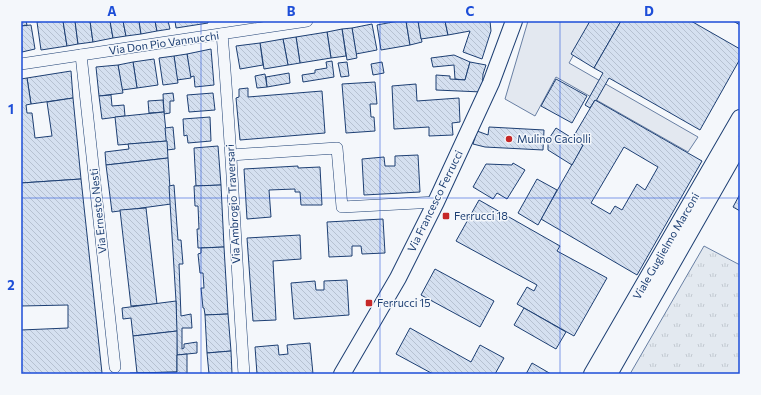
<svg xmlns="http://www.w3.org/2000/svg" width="761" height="395" font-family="Commissioner,sans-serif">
	<defs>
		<pattern id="grass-tufts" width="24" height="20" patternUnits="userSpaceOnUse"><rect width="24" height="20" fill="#e3e9f0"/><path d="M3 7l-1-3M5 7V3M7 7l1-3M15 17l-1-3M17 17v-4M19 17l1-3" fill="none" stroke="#c2c9d1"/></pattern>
		<pattern id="building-back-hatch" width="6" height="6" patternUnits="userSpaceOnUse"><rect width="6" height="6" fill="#d5e0f0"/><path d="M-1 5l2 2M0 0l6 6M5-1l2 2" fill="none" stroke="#b6c1d1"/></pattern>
	</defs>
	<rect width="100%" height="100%" fill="#f4f7fb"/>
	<polygon fill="url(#grass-tufts)" stroke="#687fa3" points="704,246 740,265 740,374 630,374"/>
	<polygon fill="#e3e8f0" stroke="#687fa3" points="528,21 593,21 569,63 698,137 688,152 556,77 535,116 505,99"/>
	<g fill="url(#building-back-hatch)" stroke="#1d3f73" fill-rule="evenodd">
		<polygon points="21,21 26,21 27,25 21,26"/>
		<polygon points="45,21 63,21 67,46 41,50 37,22"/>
		<polygon points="63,21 75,21 78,44 67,46"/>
		<polygon points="75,21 90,21 93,42 78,44"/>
		<polygon points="90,21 110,21 113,38 93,42"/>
		<polygon points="110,21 123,21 126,36 113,38"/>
		<polygon points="123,21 139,21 141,34 126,36"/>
		<polygon points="139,21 155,21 157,31 141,34"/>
		<polygon points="155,21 168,21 170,29 157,31"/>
		<polygon points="175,21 208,21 208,23 176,28"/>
		<polygon points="398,21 406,21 410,45 381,50 377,25"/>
		<polygon points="406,21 418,21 422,42 410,45"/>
		<polygon points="418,21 445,21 448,35 421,39"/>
		<polygon points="445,21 490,21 491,31 482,59 463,52 470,31 448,35"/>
		<polygon points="590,21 621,21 594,68 571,54"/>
		<polygon points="621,21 691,21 740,49 740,59 700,130 609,78 596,101 595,100 590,108 585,105 603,73 594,68"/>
		<polygon points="733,21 740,21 740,25"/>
		<polygon points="372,24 377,50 356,54 352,28"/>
		<polygon points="31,25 35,49 22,52 21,26"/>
		<polygon points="352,28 357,58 347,60 342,29"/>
		<polygon points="342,29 346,56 331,58 327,32"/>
		<polygon points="327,32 331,58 300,63 296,37"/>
		<polygon points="296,37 300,63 288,65 283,39"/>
		<polygon points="283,39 288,65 264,69 260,43"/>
		<polygon points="260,43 263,65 240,69 236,46"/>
		<polygon points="211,49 214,85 195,87 194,76 190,77 187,54"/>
		<polygon points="187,54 191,78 177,80 174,56"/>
		<polygon points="454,55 470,62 465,80 455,79 454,65 433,67 431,58"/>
		<polygon points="174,56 178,83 163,85 159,58"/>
		<polygon points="154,59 158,85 137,88 133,62"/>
		<polygon points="332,61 334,77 303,82 302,75 315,73 315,70 327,68 326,62"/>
		<polygon points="133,62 137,88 122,90 118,65"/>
		<polygon points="347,62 349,76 341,77 338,63"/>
		<polygon points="382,62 384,73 373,75 371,64"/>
		<polygon points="470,62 486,65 483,74 482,92 436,90 436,75 450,76 450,79 465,80"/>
		<polygon points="118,65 123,93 99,96 96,67"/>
		<polygon points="71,71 73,98 31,104 27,78"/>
		<polygon points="289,73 290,83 267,87 266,77"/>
		<polygon points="265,74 267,87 257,88 255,76"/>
		<polygon points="27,78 31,104 26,105 27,113 32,113 35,138 52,136 47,102 73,98 81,179 21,183 21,79"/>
		<polygon points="556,79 587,96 572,123 541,106"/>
		<polygon points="375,82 377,104 370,104 371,117 374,117 375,131 346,133 342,84"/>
		<polygon points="416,84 417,101 459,98 460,122 452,123 453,135 429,136 429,127 394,129 392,86"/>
		<polygon points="248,88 248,97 322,91 325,133 240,140 236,98 239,97 239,89"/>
		<polygon points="173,93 174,101 170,101 170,113 164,114 163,94"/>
		<polygon points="213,93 215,110 189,112 187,95"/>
		<polygon points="111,95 112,106 124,105 125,116 102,119 99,96"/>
		<polygon points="163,100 164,112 149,113 148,101"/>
		<path d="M 595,100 L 702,161 L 637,275 L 541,219 L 583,145 L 572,139 ZM 624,147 L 658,167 L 645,190 L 637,184 L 622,210 L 615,206 L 610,214 L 591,203 Z"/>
		<polygon points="164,112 167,141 118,145 115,117"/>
		<polygon points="210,117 211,141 188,143 187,135 184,136 183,119"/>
		<polygon points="173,127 175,149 167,150 165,128"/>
		<polygon points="489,127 544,130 543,150 485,147 473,144 477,131 488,135"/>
		<polygon points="556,128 583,145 572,165 548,150 548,140"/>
		<polygon points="167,141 168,158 106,165 105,152 129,149 128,144"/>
		<polygon points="218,146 221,185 196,186 194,148"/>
		<polygon points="418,155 420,192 364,195 362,159 384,157 385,166 395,166 395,156"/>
		<polygon points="168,158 171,204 112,212 106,165"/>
		<polygon points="513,163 525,170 507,199 497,193 493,199 473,187 486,164 512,165"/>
		<polygon points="298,166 298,168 320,167 322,205 301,205 300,192 295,192 295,189 269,190 271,217 247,219 244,169"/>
		<polygon points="81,179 102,373 21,374 21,330 68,328 68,305 21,306 21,183"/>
		<polygon points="537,179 557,190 538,225 518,213"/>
		<polygon points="174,185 178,240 181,240 183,264 179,264 181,316 191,314 192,328 182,328 182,349 184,348 184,344 197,342 197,353 177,355 176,301 169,186"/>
		<polygon points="221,185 224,247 198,248 197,229 199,229 198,206 195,206 194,186"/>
		<polygon points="740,194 740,211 733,207"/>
		<polygon points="479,200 560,246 557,251 607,278 574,336 517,304 527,287 534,291 537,285 456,241"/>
		<polygon points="146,208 157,304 131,306 120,210"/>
		<polygon points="383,219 385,253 362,254 361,246 352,246 352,256 329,257 327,222"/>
		<polygon points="300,235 301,259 273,261 276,320 253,321 247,238"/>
		<polygon points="224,247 228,314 205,315 204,308 203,308 201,288 204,288 203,273 200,273 198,254 201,253 201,248"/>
		<polygon points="435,269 494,301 480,327 421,295"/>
		<polygon points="347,280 349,315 294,319 291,283 315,281 316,290 324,290 324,281"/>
		<polygon points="176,301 177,331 133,336 131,318 123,319 122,308"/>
		<polygon points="524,308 566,332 556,349 514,325"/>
		<polygon points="228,314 231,351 207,353 205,315"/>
		<polygon points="410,328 471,362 480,345 504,358 495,374 433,374 396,354"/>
		<polygon points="177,331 177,372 137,373 133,336"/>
		<polygon points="310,343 313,374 257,374 255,347 278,345 279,355 288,354 287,345"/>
		<polygon points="231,351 232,374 209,374 207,353"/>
		<polygon points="187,354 187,374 130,374 130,373 177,372 177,355"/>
		<polygon points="532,363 551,374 526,374"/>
	</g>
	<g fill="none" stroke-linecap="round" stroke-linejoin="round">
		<defs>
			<g id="street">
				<path d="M 222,34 C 232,147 236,261 244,374"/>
				<polyline points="81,55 115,367"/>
				<polyline points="21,64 307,21"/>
				<polyline points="231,155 337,148 342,207 436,202"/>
			</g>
			<g id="secondary">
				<polyline points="342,374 398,278 436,202 491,83 514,21"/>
				<polyline points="592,374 740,118"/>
				<polyline points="609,374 740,144"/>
			</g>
		</defs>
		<use href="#street" stroke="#1d3f73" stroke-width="12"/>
		<use href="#secondary" stroke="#1d3f73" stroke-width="18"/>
		<use href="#street" stroke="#f4f7fb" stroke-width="11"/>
		<use href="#secondary" stroke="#f4f7fb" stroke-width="16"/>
	</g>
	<path fill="none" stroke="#1d4ed8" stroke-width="1" stroke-opacity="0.55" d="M 201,21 L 201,374M 380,21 L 380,374M 560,21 L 560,374M 21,198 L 740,198"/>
	<g fill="#c62828" stroke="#f4f7fb" stroke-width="1.5">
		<circle cx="509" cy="139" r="4"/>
		<rect x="442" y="212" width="8" height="8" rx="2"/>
		<rect x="365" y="299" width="8" height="8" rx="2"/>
	</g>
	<g text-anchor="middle" stroke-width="3" stroke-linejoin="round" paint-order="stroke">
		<g font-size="11" fill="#1d3f73" stroke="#f4f7fb">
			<text transform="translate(164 43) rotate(-8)" y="4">Via Don Pio Vannucchi</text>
			<text transform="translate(435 201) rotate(-64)" y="4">Via Francesco Ferrucci</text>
			<text transform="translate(233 204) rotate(-93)" y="4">Via Ambrogio Traversari</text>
			<text transform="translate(98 211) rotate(-96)" y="4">Via Ernesto Nesti</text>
			<text transform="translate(666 246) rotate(-60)" y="4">Viale Guglielmo Marconi</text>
		</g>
		<g font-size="11" fill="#1d3f73" stroke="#f4f7fb" text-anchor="start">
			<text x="517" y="143">Mulino Caciolli</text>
			<text x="454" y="220">Ferrucci 18</text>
			<text x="377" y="307">Ferrucci 15</text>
		</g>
	</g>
	<rect width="761" height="395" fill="none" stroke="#f4f7fb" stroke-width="44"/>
	<rect x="22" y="22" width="717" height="351" fill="none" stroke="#1d4ed8" stroke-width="1.5"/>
	<g font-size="13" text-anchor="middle" font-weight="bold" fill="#1d4ed8">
		<text x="112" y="16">A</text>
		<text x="291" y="16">B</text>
		<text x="470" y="16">C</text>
		<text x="649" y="16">D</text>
		<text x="11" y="114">1</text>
		<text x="11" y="290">2</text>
	</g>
</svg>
